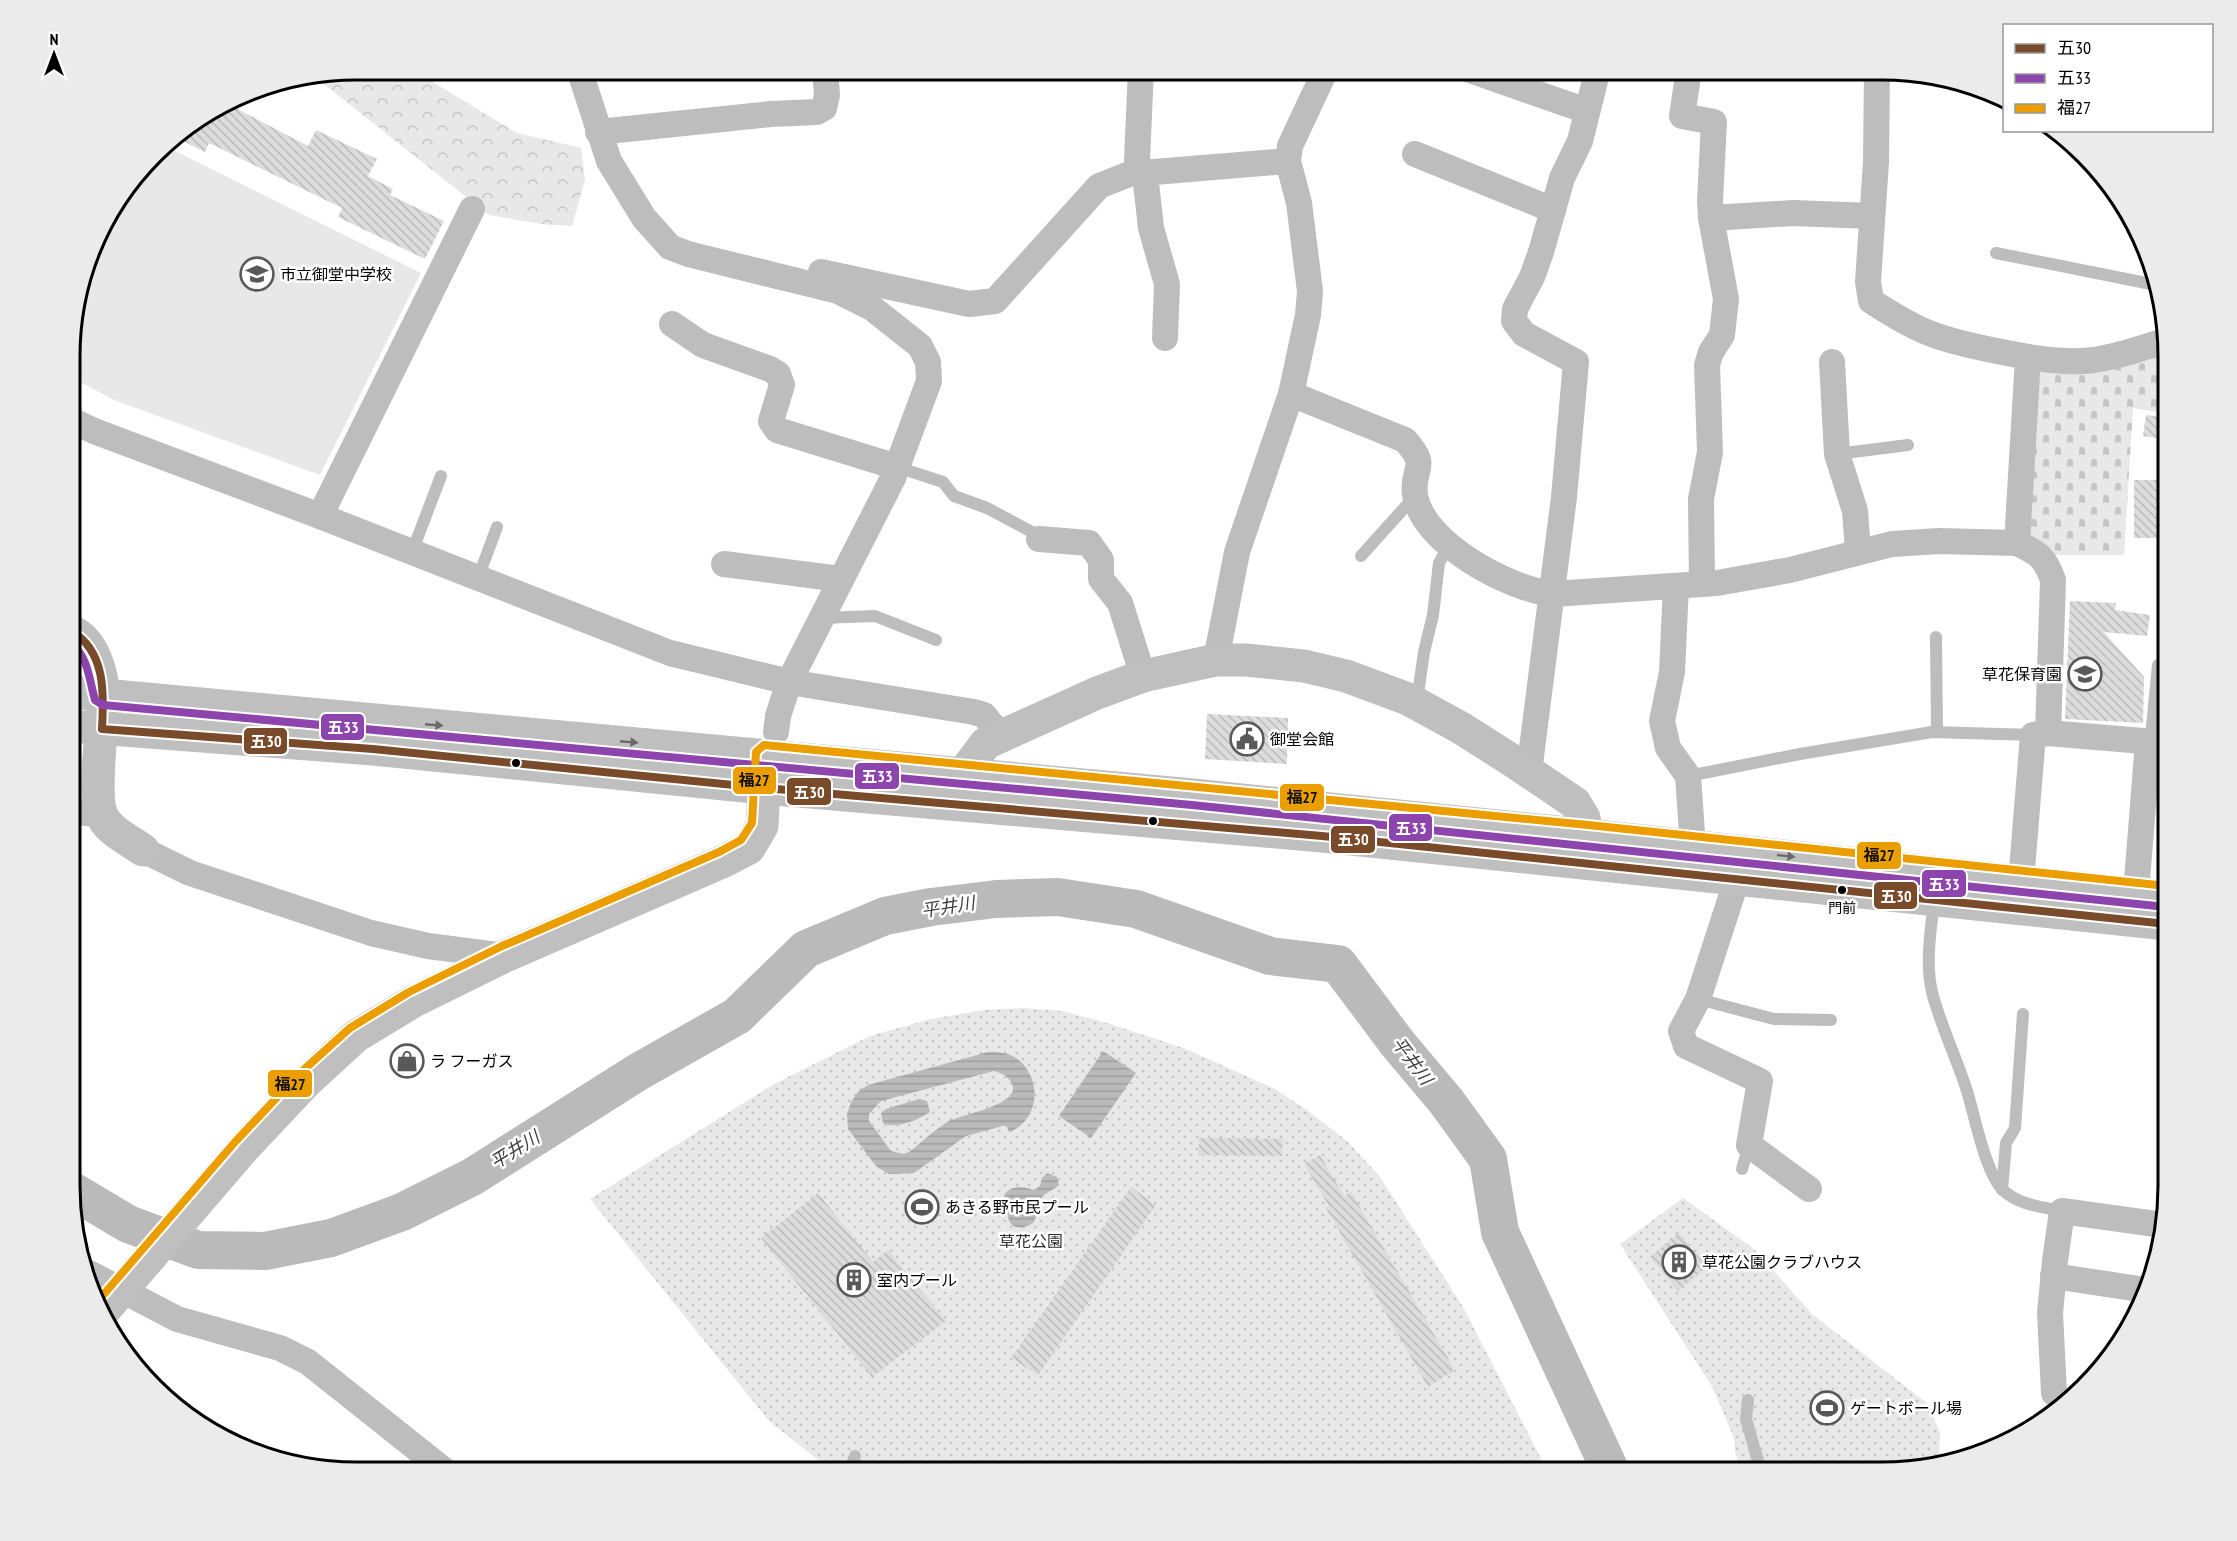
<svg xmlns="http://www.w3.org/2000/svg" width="2237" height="1541" font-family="'PT Sans Narrow','Noto Sans JP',sans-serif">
	<defs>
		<pattern id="forest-crowns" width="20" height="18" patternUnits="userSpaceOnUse" patternTransform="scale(1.5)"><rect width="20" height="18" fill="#e8e8e8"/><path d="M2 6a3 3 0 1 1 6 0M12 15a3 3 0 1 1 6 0" fill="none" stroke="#c5c5c5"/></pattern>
		<pattern id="cemetery-stones" width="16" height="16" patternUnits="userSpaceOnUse" patternTransform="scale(1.5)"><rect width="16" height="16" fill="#e8e8e8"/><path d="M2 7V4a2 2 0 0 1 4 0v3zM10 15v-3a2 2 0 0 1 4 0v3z" fill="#c5c5c5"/></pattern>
		<pattern id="park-dots" width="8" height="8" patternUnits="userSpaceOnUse" patternTransform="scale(1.5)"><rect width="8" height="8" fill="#e8e8e8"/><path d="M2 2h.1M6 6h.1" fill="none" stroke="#c5c5c5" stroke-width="1.8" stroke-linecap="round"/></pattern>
		<pattern id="water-rules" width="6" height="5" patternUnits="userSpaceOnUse" patternTransform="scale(1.5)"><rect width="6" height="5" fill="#bababa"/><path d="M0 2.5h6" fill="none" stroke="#9e9e9e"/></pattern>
		<pattern id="building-back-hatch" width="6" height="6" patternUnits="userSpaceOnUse" patternTransform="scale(1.5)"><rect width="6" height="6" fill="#dcdcdc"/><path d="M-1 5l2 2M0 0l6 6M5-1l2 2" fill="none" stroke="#bbb"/></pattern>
	</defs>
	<rect width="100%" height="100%" fill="#fff"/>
	<polygon fill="#e8e8e8" points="163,145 421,273 320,475 114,400 71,377 71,319 99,229"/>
	<polygon fill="url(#forest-crowns)" points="356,69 420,69 436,84 517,133 581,148 585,180 572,226 541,224 489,215 315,77"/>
	<polygon fill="url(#cemetery-stones)" points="2167,349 2167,414 2133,408 2124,555 2052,555 2023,534 2028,371"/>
	<g fill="url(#park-dots)">
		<polygon points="1024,1008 1062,1011 1104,1022 1186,1049 1275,1089 1311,1113 1348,1142 1380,1177 1463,1307 1548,1472 825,1472 827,1467 769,1421 590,1199 774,1084 870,1036 931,1019 984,1010"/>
		<polygon points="1683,1198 1754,1249 1812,1314 1928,1404 1940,1433 1939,1458 1881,1472 1743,1472 1735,1453 1734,1438 1713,1388 1620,1244"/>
	</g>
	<g fill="url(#water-rules)" fill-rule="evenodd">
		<polygon points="1103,1051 1136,1073 1091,1138 1059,1116"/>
		<path d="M 988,1052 C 1000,1052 1013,1053 1022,1063 C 1043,1085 1037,1122 1009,1132 L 1006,1125 L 966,1136 L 914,1173 L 889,1174 L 876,1166 L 848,1129 L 847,1114 L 851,1102 L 858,1092 L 868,1085 ZM 994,1071 C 1001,1073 1009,1076 1012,1084 C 1022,1106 959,1114 946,1123 C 933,1131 922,1142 909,1152 L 903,1154 L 891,1151 L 869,1121 L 869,1114 L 881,1101 Z"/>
		<path d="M 919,1099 L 927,1101 L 930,1112 C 920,1119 895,1130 883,1123 L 881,1113 L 886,1109 Z"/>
		<path d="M 1047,1173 L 1057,1177 L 1059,1185 C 1052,1192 1043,1192 1038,1203 C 1034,1212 1040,1222 1027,1226 C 1007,1233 1005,1213 1010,1199 L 1004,1195 C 1011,1185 1023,1186 1034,1190 L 1040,1186 L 1042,1178 Z"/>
	</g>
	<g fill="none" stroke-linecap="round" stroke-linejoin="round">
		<polyline stroke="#bababa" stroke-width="38" points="71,1190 128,1224 198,1250 265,1251 331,1238 402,1212 472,1177 638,1072 737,1016 806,949 885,916 931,907 996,899 1058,897 1136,909 1270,956 1338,964 1398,1044 1446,1101 1488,1159 1500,1232 1611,1472"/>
	</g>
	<g fill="url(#building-back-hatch)">
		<polygon points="226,103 308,146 316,130 377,159 368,176 393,189 390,195 444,221 425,259 338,217 342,208 209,143 205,152 173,136"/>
		<polygon points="2146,415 2165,417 2162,439 2143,436"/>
		<rect x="2134" y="480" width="33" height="58"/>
		<polygon points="2070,601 2116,603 2115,610 2150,615 2147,636 2104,632 2144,677 2143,723 2065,719"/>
		<polygon points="1207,714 1288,718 1287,764 1205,759"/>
		<polygon points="1199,1138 1283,1139 1282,1156 1199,1155"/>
		<polygon points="1320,1155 1344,1196 1351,1192 1455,1370 1428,1387 1326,1208 1329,1206 1304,1164"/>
		<polygon points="1131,1187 1156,1205 1038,1375 1011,1358"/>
		<polygon points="818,1193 873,1262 888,1250 946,1321 872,1377 761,1238"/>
		<polygon points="1679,1233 1707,1267 1678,1291 1650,1257"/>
	</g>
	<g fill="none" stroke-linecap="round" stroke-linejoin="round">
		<g stroke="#bdbdbd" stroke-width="12">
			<polyline points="1996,253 2151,284"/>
			<polyline points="1837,454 1908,445"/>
			<polyline points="897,467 943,482 954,496 987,508 1032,532 1039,539"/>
			<polyline points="412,552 441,476"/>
			<polyline points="1361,556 1415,496"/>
			<polyline points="478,578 497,527"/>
			<polyline points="822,618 875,616 936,640"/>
			<polyline points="1936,637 1937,732"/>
			<polyline points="1417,701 1424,652 1433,615 1439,563 1449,545"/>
			<polyline points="2148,742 2151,736 2158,665"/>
			<polyline points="1688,776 1800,754 1932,732 2033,735"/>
			<path d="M 1934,900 C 1931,929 1925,963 1932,992 C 1940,1024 1957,1059 1967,1091 C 1975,1117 1985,1172 2003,1190 C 2018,1205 2043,1207 2062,1211"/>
			<polyline points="1698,999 1774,1019 1831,1020"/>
			<polyline points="1742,1169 1749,1145"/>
			<polyline points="2002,1190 2006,1143 2015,1128 2023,1014"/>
			<polyline points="1748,1400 1746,1419 1760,1468 1764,1472"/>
			<polyline points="849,1472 855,1456"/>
		</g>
		<g stroke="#bdbdbd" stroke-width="26">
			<polyline points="579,69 609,161 644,218 670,247 688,254 838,291 872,308 920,346 928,362 929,381 893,478 789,682 778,716 776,732"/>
			<polyline points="1141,69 1137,160 1142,173 1288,161"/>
			<polyline points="1467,69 1587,111"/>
			<polyline points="1689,70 1682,116 1714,122 1710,201 1711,218 1726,299 1722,335 1711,352 1707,365 1710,452 1701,499 1702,584"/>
			<polyline points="598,132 771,114 817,112 824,108 827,95 825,69"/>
			<polyline points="1415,154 1553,210"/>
			<polyline points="1711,218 1793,213 1872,216"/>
			<polyline points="821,272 969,304 995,301 1099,186 1132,173 1142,173 1146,183 1151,228 1167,284 1165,338"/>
			<polyline points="672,324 703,345 770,369 778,374 782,385 771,421 777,430 897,467"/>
			<path d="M 2028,357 C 2049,360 2072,363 2094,360 C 2119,356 2143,348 2167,340"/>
			<polyline points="1832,362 1837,454 1855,511 1858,552"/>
			<path d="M 1291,394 L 1405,440 C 1431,469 1411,466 1415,495 C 1423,544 1509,589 1553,594 L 1717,583 L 1790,570 L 1892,544 L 1939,541 L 2017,543 L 2028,357 C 1997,351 1966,346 1937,336 C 1913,328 1892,314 1871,301 L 1868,282 L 1876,162 L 1877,70"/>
			<polyline points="71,420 94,431 320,516 670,653 789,682 974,712 984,715 1001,736"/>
			<polyline points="320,516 472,209"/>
			<polyline points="1039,539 1089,543 1101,560 1101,579 1120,603 1143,676"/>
			<path d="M 2017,543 C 2038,553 2045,557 2053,580 L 2048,733"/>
			<polyline points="724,564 840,579"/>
			<polyline points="1676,586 1672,672 1662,721 1668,748 1688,776 1693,847"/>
			<polyline points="1216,660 1237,552 1291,394 1308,315 1310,291 1299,203 1288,161 1290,146 1326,69"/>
			<polyline points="1529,772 1564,497 1576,362 1524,334 1514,321 1515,309 1532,277 1541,252 1562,178 1580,141 1598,69"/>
			<polyline points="71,812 101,814"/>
			<polyline points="143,850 190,873 371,933 428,946 505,956"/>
			<polyline points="1737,879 1698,999 1681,1031 1686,1046 1760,1081 1749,1145 1809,1189"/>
			<polyline points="2021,882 2033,735 2048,733 2167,743"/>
			<polyline points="2136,893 2148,742"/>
			<polyline points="89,1273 177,1319 280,1348 308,1362 445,1471"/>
			<polyline points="2053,1276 2146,1290"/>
			<polyline points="2054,1393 2050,1313 2055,1261 2062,1211 2163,1225"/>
		</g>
		<g stroke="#bfbfbf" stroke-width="33">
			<path d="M 71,631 C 94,640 102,674 104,695 C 103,723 93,790 101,813 C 106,830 129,840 143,850"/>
			<polyline points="71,692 1193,795 1587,835 2167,897"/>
			<polyline points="71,726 373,749 764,788 1322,836 2167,924"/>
			<polyline points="962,775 986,743 1097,693 1143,676 1216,660 1246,660 1304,666 1346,676 1408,699 1461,728 1516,763 1575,803 1584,818 1587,835 1585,853"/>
			<polyline points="102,1313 243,1149 307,1081 356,1036 414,1001 505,956 724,861 749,848 762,826 765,766"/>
		</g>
		<defs>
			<path id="bus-1" d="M 71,631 C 106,651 104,694 102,729 L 373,749 L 764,788 L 1322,836 L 2167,924"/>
			<path id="bus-2" d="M 71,643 C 89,658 89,680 95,700 L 103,705 L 1192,805 L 2166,907"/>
			<polyline id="bus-3" points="98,1301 235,1142 299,1074 350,1028 409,992 500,947 719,852 741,840 752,823 756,752 764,745 1588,825 2167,886"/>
		</defs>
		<use href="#bus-1" stroke="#fff" stroke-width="12"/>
		<use href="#bus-2" stroke="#fff" stroke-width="12"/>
		<use href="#bus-3" stroke="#fff" stroke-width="12"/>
		<use href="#bus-1" stroke="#7a4b2a" stroke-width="8"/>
		<use href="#bus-2" stroke="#8e44ad" stroke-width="8"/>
		<use href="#bus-3" stroke="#eb9e00" stroke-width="8"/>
	</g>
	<defs><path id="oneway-solid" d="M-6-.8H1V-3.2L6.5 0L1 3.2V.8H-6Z" transform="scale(1.5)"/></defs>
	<g fill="#696969">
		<use href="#oneway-solid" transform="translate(434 725) rotate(5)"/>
		<use href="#oneway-solid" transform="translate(629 742) rotate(5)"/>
		<use href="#oneway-solid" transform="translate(1786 856) rotate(6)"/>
	</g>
	<defs>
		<symbol id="school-ring" viewBox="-11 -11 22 22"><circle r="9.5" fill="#fff" stroke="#595959" stroke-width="1.5"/><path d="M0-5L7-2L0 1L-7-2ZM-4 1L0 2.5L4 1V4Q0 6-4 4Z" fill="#595959"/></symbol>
		<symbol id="civic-ring" viewBox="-11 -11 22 22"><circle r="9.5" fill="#fff" stroke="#595959" stroke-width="1.5"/><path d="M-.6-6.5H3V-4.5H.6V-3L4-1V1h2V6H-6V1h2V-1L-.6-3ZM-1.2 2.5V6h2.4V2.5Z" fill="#595959"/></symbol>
		<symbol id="shop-ring" viewBox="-11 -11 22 22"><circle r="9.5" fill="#fff" stroke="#595959" stroke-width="1.5"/><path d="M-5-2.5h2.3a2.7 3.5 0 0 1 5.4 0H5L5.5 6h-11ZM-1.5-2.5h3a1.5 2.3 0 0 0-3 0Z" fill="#595959"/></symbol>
		<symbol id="stadium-ring" viewBox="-11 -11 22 22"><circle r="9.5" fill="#fff" stroke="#595959" stroke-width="1.5"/><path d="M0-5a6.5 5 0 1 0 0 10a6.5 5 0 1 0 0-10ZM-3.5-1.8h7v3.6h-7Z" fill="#595959"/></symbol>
		<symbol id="building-ring" viewBox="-11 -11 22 22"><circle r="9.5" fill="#fff" stroke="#595959" stroke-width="1.5"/><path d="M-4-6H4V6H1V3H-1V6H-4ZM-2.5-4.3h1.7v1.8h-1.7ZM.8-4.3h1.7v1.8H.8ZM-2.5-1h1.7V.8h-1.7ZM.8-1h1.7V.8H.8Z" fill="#595959"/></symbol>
	</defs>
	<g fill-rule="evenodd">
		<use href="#school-ring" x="238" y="255" width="38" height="38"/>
		<use href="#school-ring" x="2066" y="655" width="38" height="38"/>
		<use href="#civic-ring" x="1228" y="720" width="38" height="38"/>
		<use href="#shop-ring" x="388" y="1042" width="38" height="38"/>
		<use href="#stadium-ring" x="903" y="1188" width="38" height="38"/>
		<use href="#building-ring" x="1660" y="1243" width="38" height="38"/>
		<use href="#building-ring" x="835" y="1261" width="38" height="38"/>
		<use href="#stadium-ring" x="1808" y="1389" width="38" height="38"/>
	</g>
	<g fill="#000" stroke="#fff" stroke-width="2">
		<circle cx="516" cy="763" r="5"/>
		<circle cx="1153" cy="821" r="5"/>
		<circle cx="1842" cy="890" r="5"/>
	</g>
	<g text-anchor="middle" stroke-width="5" stroke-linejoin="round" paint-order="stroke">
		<g font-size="14" fill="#000" stroke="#fff">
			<text x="1842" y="913">門前</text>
		</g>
		<g font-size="16" fill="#000" stroke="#fff" text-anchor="start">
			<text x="280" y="280">市立御堂中学校</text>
			<text x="2062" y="680" text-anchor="end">草花保育園</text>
			<text x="1270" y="745">御堂会館</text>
			<text x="430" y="1067">ラ フーガス</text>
			<text x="945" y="1213">あきる野市民プール</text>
			<text x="1702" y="1268">草花公園クラブハウス</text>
			<text x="877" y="1286">室内プール</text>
			<text x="1850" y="1414">ゲートボール場</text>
		</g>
		<g font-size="16" fill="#2d2d2d" stroke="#fff">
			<text x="1031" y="1247">草花公園</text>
		</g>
		<g font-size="18" font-style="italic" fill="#3e3e3e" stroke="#fff">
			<text transform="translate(948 907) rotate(-9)" y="6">平井川</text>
			<text transform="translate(1412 1061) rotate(53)" y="6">平井川</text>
			<text transform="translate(515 1150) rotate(-32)" y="6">平井川</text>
		</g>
	</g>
	<path d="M0 0H2237V1541H0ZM356 80H1882A276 276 0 0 1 2158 356V1186A276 276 0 0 1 1882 1462H356A276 276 0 0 1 80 1186V356A276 276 0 0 1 356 80Z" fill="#ebebeb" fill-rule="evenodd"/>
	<path fill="none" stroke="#000" stroke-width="3" d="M356 80H1882A276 276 0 0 1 2158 356V1186A276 276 0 0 1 1882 1462H356A276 276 0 0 1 80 1186V356A276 276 0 0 1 356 80Z"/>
	<g stroke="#fff" stroke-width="2">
		<rect x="320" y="713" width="45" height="28" rx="6" fill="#8e44ad"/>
		<rect x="243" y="727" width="45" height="28" rx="6" fill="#7a4b2a"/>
		<rect x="854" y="762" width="46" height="28" rx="6" fill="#8e44ad"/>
		<rect x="732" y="766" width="45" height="29" rx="6" fill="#eb9e00"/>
		<rect x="786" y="777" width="46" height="29" rx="6" fill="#7a4b2a"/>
		<rect x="1279" y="783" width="46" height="29" rx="6" fill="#eb9e00"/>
		<rect x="1388" y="813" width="45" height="29" rx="6" fill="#8e44ad"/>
		<rect x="1330" y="825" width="46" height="29" rx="6" fill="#7a4b2a"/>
		<rect x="1856" y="841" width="46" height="29" rx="6" fill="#eb9e00"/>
		<rect x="1921" y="869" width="46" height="29" rx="6" fill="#8e44ad"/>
		<rect x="1873" y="881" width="45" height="29" rx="6" fill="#7a4b2a"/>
		<rect x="267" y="1069" width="46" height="29" rx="6" fill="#eb9e00"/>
	</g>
	<g font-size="16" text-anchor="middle" font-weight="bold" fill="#fff">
		<text x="343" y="733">五33</text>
		<text x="266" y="747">五30</text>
		<text x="877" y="782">五33</text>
		<text x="809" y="798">五30</text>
		<text x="1411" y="834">五33</text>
		<text x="1353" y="845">五30</text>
		<text x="1944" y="890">五33</text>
		<text x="1896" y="902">五30</text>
	</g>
	<g font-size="16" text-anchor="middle" font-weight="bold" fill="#111">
		<text x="754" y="786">福27</text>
		<text x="1302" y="803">福27</text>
		<text x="1879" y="861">福27</text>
		<text x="290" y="1090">福27</text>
	</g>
	<rect x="2003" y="24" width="210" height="108" fill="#ffffff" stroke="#999999" stroke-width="1.5"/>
	<rect x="2015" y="44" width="30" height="9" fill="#7a4b2a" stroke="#999999" stroke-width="1.5"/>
	<text x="2057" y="54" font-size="18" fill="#000000">五30</text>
	<rect x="2015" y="74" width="30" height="9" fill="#8e44ad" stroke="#999999" stroke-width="1.5"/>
	<text x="2057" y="84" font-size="18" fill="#000000">五33</text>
	<rect x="2015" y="104" width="30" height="9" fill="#eb9e00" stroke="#999999" stroke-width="1.5"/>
	<text x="2057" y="114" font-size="18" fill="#000000">福27</text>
	<g transform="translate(54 54)" stroke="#ffffff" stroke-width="4.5" paint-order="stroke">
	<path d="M0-4.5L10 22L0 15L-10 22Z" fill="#000000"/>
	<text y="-9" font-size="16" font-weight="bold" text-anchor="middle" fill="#000000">N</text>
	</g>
</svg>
